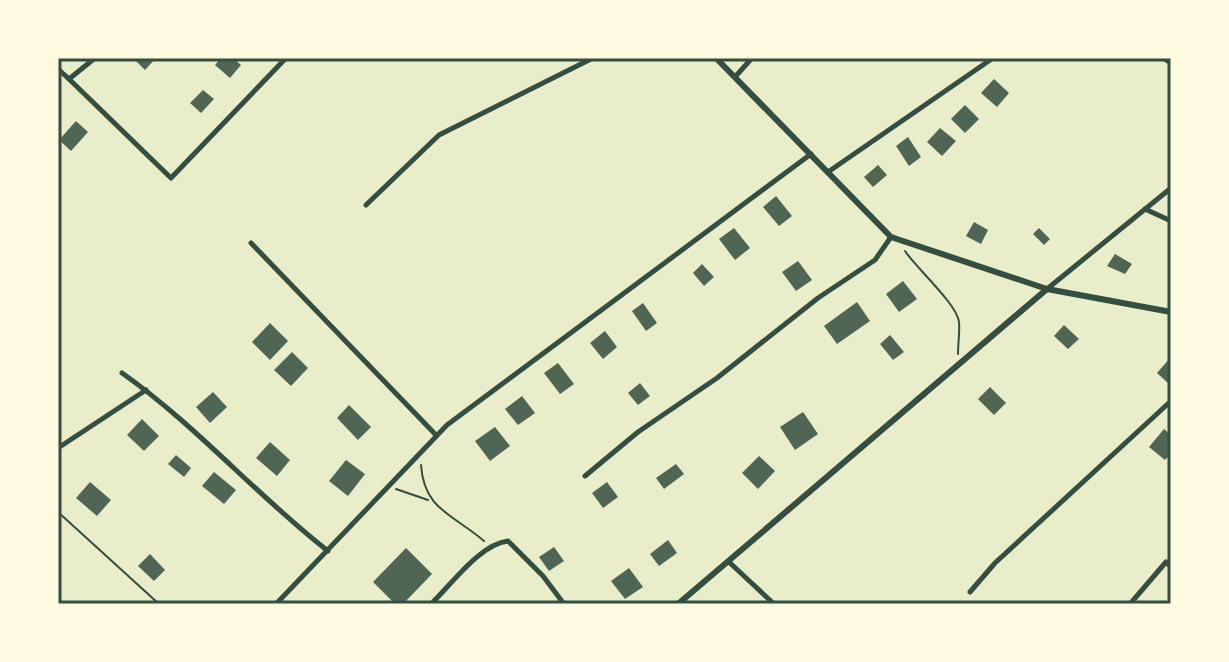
<svg xmlns="http://www.w3.org/2000/svg" width="1229" height="662" font-family="'Source Serif 4',serif">
	<rect width="100%" height="100%" fill="#e9edc9"/>
	<g fill="#4f6655">
		<polygon points="133,58 156,58 145,70"/>
		<polygon points="221,58 233,58 241,65 230,78 215,65"/>
		<polygon points="994,79 1009,93 997,107 981,93"/>
		<polygon points="203,90 214,99 201,113 190,103"/>
		<polygon points="965,105 979,119 965,133 951,119"/>
		<polygon points="76,121 88,132 71,151 59,140"/>
		<polygon points="940,128 956,141 942,156 927,142"/>
		<polygon points="908,137 921,157 909,166 896,146"/>
		<polygon points="878,165 887,175 873,187 864,177"/>
		<polygon points="776,196 792,216 779,226 763,207"/>
		<polygon points="974,222 988,230 981,244 966,236"/>
		<polygon points="734,228 750,248 735,260 719,239"/>
		<polygon points="1039,228 1050,239 1044,245 1033,234"/>
		<polygon points="1115,254 1132,264 1125,274 1107,266"/>
		<polygon points="798,261 812,280 796,291 782,272"/>
		<polygon points="702,264 714,277 704,286 693,273"/>
		<polygon points="903,281 917,299 899,312 886,294"/>
		<polygon points="857,302 870,321 837,344 824,326"/>
		<polygon points="643,303 657,323 646,331 632,311"/>
		<polygon points="270,323 288,341 270,360 252,342"/>
		<polygon points="1064,325 1079,339 1068,349 1054,336"/>
		<polygon points="605,331 617,347 603,359 590,343"/>
		<polygon points="890,335 904,352 893,360 880,344"/>
		<polygon points="292,352 308,368 291,386 274,370"/>
		<polygon points="1171,357 1171,382 1169,384 1157,373"/>
		<polygon points="558,363 574,384 560,394 544,373"/>
		<polygon points="640,383 650,396 638,405 628,393"/>
		<polygon points="990,387 1006,403 994,415 978,399"/>
		<polygon points="213,392 227,407 210,423 196,407"/>
		<polygon points="522,396 535,413 518,425 505,409"/>
		<polygon points="349,405 371,427 358,440 337,418"/>
		<polygon points="803,412 818,434 795,450 780,427"/>
		<polygon points="142,419 159,436 144,451 127,435"/>
		<polygon points="495,427 510,446 490,461 475,441"/>
		<polygon points="1164,429 1171,435 1171,454 1165,460 1149,447"/>
		<polygon points="270,442 290,460 277,476 256,458"/>
		<polygon points="176,455 191,468 184,477 168,464"/>
		<polygon points="759,456 775,471 758,489 742,473"/>
		<polygon points="346,460 365,474 348,496 329,481"/>
		<polygon points="676,464 684,474 664,489 656,478"/>
		<polygon points="214,472 236,490 224,504 202,486"/>
		<polygon points="90,482 111,500 97,516 76,498"/>
		<polygon points="607,482 618,497 603,508 592,493"/>
		<polygon points="668,540 677,553 659,566 650,554"/>
		<polygon points="554,547 564,561 549,571 539,557"/>
		<polygon points="406,548 432,574 403,604 395,604 373,582"/>
		<polygon points="150,554 165,570 154,581 138,566"/>
		<polygon points="629,568 643,587 625,599 611,581"/>
	</g>
	<g fill="none" stroke-linecap="round" stroke-linejoin="round">
		<g stroke="#344e41" stroke-width="2">
			<path d="M 905,251 C 917,269 957,304 959,322 C 960,332 958,343 958,354"/>
			<path d="M 421,465 C 424,510 453,514 484,541"/>
			<polyline points="396,489 428,500"/>
		</g>
		<polyline stroke="#344e41" stroke-width="2" points="58,512 159,604"/>
		<g stroke="#344e41" stroke-width="5">
			<polyline points="1163,58 1171,63"/>
			<polyline points="58,69 69,79 95,58"/>
			<polyline points="735,77 752,58"/>
			<polyline points="69,79 171,178 286,58"/>
			<polyline points="828,172 993,58"/>
			<polyline points="366,205 439,135 593,58"/>
			<polyline points="1145,209 1171,221"/>
			<polyline points="251,243 436,435"/>
			<polyline points="1047,289 1171,188"/>
			<path d="M 122,373 C 196,425 256,495 328,551"/>
			<polyline points="58,448 146,390"/>
			<polyline points="585,476 638,432 717,378 818,298 875,260 891,237"/>
			<polyline points="729,562 774,604"/>
			<polyline points="970,592 995,563 1171,401"/>
			<polyline points="276,604 447,425 811,154"/>
			<path d="M 431,604 C 451,585 480,544 508,541 L 543,576 L 564,604"/>
			<polyline points="1130,604 1166,562 1171,567"/>
		</g>
		<g stroke="#344e41" stroke-width="6">
			<polyline points="716,58 891,237 1047,289 1171,312"/>
			<polyline points="678,604 1047,289"/>
		</g>
	</g>
	<rect width="1229" height="662" fill="none" stroke="#fefae0" stroke-width="120"/>
	<rect x="60" y="60" width="1109" height="542" fill="none" stroke="#344e41" stroke-width="3"/>
</svg>
